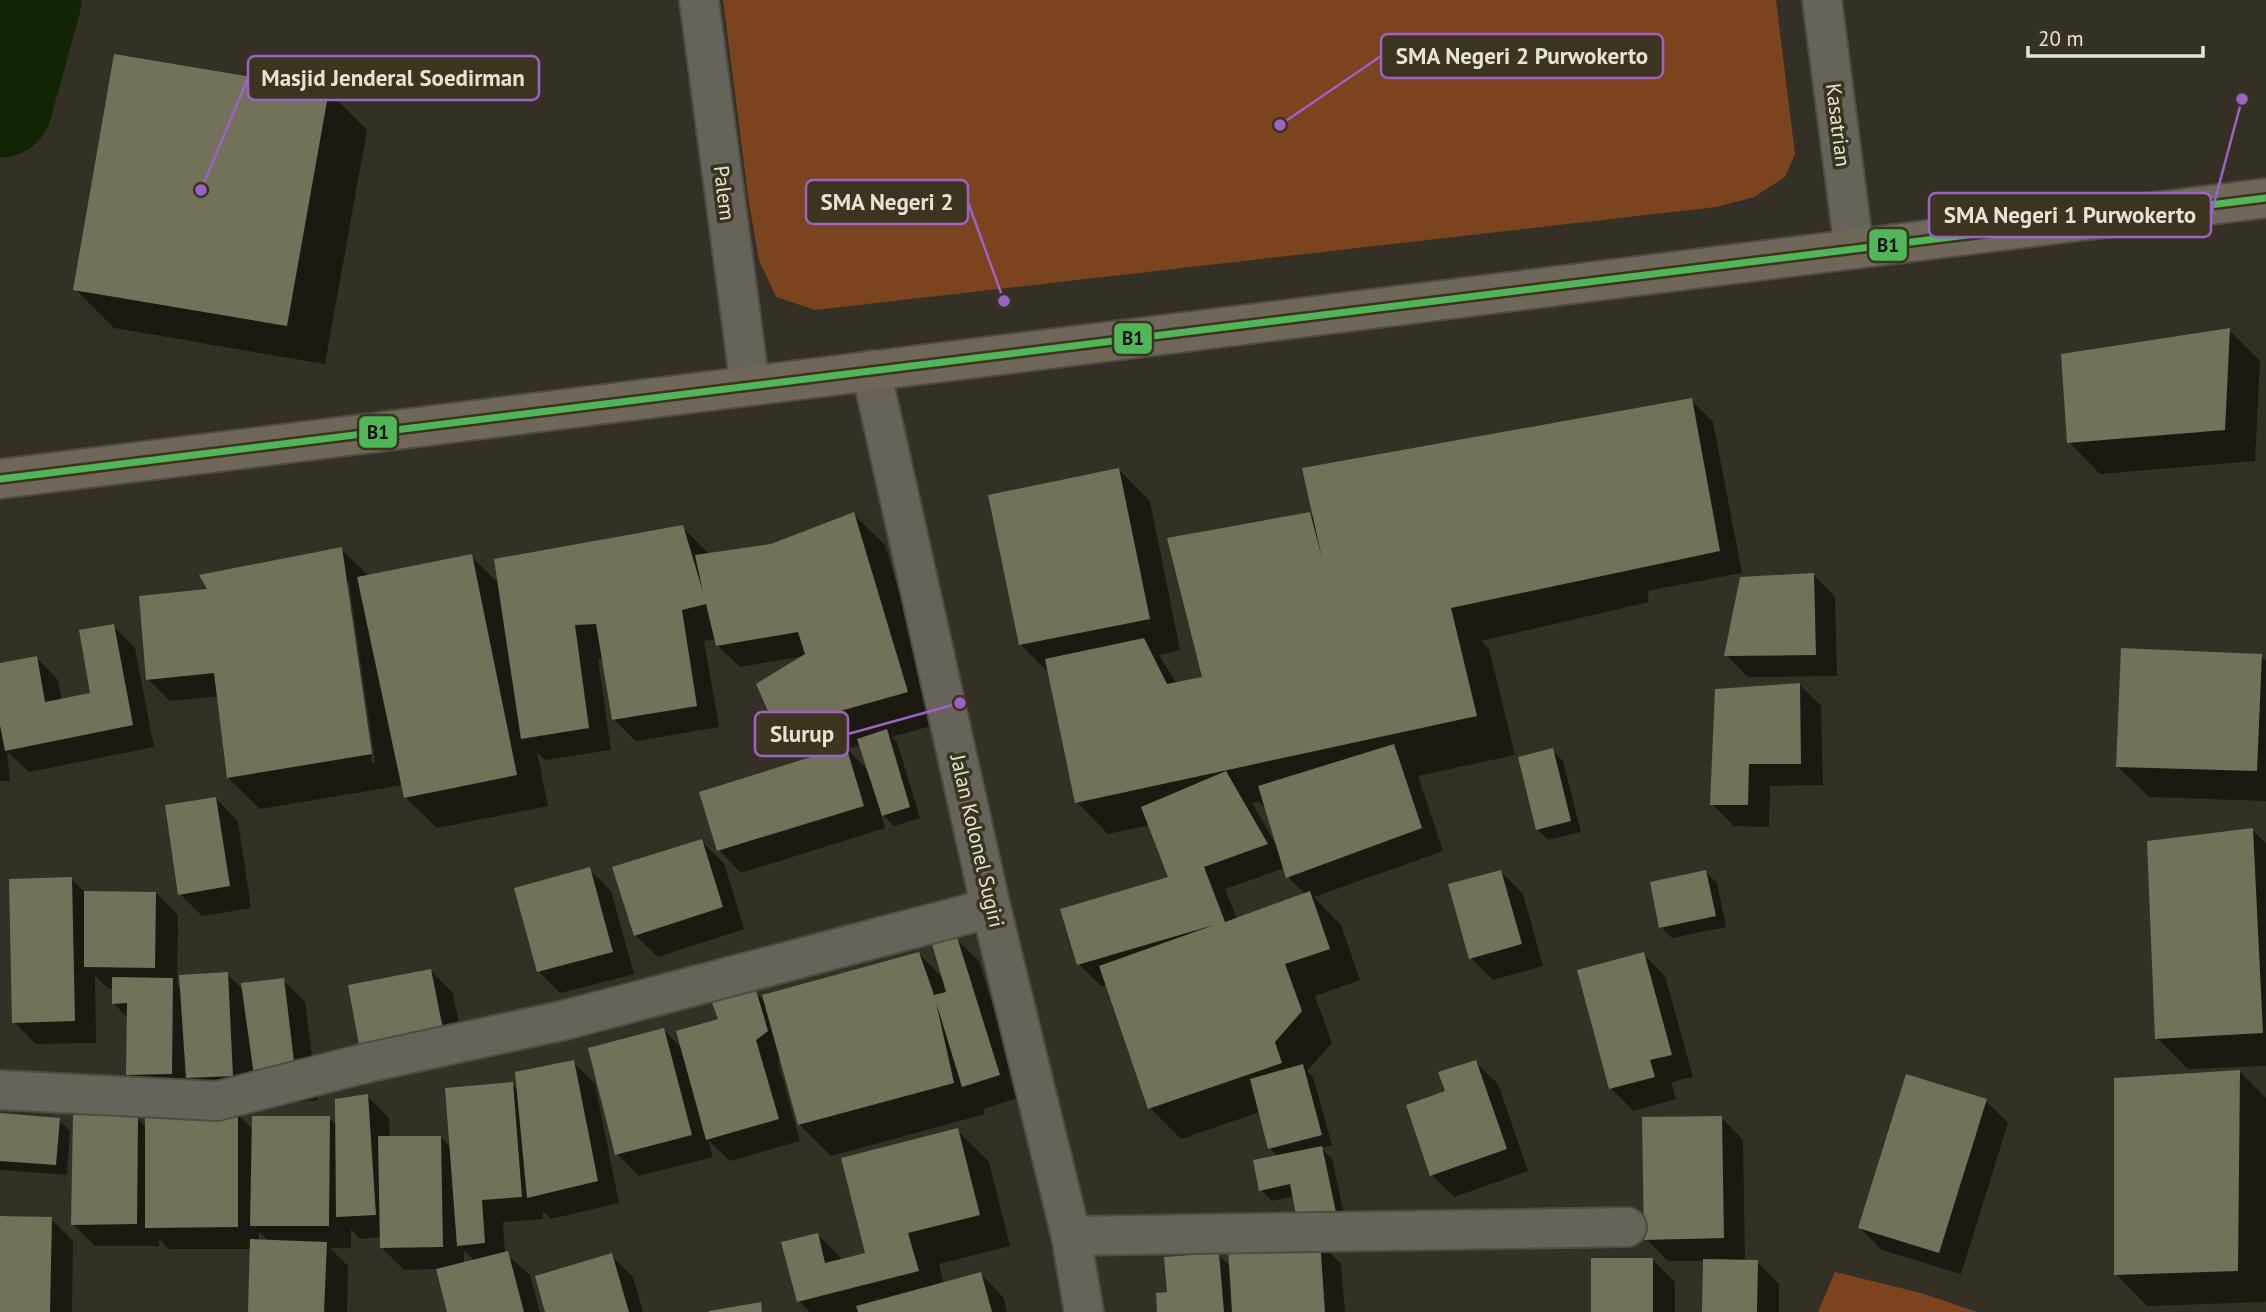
<svg xmlns="http://www.w3.org/2000/svg" width="2266" height="1312" font-family="'PT Sans',sans-serif">
	<rect width="100%" height="100%" fill="#353025"/>
	<g fill="#7b431e">
		<polygon points="723,0 1776,0 1795,154 1785,177 1754,197 1716,207 815,310 776,297 759,260 749,203"/>
		<polygon points="1835,1272 1921,1293 1977,1312 1818,1312"/>
	</g>
	<g fill="#0007" fill-rule="evenodd">
		<polygon points="328,91 367,130 325,364 114,328 75,289"/>
		<polygon points="2229,330 2260,361 2255,461 2100,474 2069,442"/>
		<path d="M 1691,400 L 1713,422 L 1742,573 L 1647,591 L 1649,602 L 1481,641 L 1489,649 L 1515,755 L 1418,776 L 1443,851 L 1314,897 L 1341,925 L 1360,980 L 1315,996 L 1332,1043 L 1307,1071 L 1313,1077 L 1332,1145 L 1321,1148 L 1332,1159 L 1347,1228 L 1294,1196 L 1272,1201 L 1261,1190 L 1278,1157 L 1270,1148 L 1260,1112 L 1181,1139 L 1150,1108 L 1107,985 L 1101,986 L 1079,964 L 1170,879 L 1150,825 L 1108,834 L 1077,802 L 1050,674 L 1021,645 L 1119,470 L 1150,501 L 1180,650 L 1159,655 L 1177,684 L 1204,678 L 1310,514 L 1315,519 ZM 1259,802 L 1266,809 L 1277,846 L 1252,803 ZM 1285,868 L 1288,877 L 1306,895 L 1237,919 L 1225,889 Z"/>
		<path d="M 853,514 L 885,545 L 938,724 L 892,737 L 897,742 L 920,818 L 894,826 L 881,813 L 885,828 L 741,873 L 719,850 L 701,793 L 809,760 L 777,728 L 805,656 L 740,667 L 717,645 L 716,639 L 704,641 L 719,727 L 636,741 L 613,719 L 603,658 L 598,659 L 611,750 L 545,760 L 537,752 L 548,806 L 437,828 L 405,797 L 403,785 L 260,809 L 228,778 L 220,696 L 170,701 L 148,679 L 210,591 L 341,549 L 369,576 L 471,556 L 500,585 L 682,527 L 710,555 L 771,545 ZM 345,583 L 349,583 L 375,762 L 372,763 ZM 861,745 L 869,771 L 847,749 Z"/>
		<polygon points="1813,574 1835,597 1837,676 1748,677 1726,655"/>
		<polygon points="113,626 135,648 154,747 29,772 7,751 10,781 0,781 0,663 36,657 58,680 62,700 92,694"/>
		<polygon points="2261,656 2266,661 2266,801 2149,797 2117,766"/>
		<polygon points="1799,684 1821,706 1823,785 1770,786 1769,827 1734,826 1712,804"/>
		<polygon points="1552,750 1563,761 1581,832 1548,840 1537,829"/>
		<polygon points="216,799 238,821 251,908 202,916 180,894"/>
		<polygon points="2252,830 2266,843 2266,1066 2188,1069 2157,1038"/>
		<polygon points="701,841 724,863 744,929 658,957 635,935"/>
		<polygon points="589,869 611,891 634,974 560,993 538,971"/>
		<polygon points="1501,872 1523,894 1543,966 1493,980 1471,958"/>
		<polygon points="1706,872 1717,883 1726,927 1672,938 1661,927"/>
		<polygon points="71,879 86,893 156,893 178,915 177,984 182,989 227,974 244,991 283,980 305,1002 318,1100 278,1104 150,1097 128,1074 129,1019 113,1003 113,989 108,988 95,976 96,1043 36,1044 14,1022"/>
		<polygon points="956,939 979,961 1021,1097 983,1109 985,1114 831,1156 799,1124 781,1059 778,1062 800,1141 730,1161 708,1140 713,1157 639,1176 617,1154 664,1030 682,1049 755,992 766,1002 919,954 944,979"/>
		<polygon points="1643,954 1665,976 1693,1077 1671,1082 1676,1099 1633,1111 1611,1088 1579,971"/>
		<polygon points="431,971 453,993 465,1056 350,986"/>
		<path d="M 573,1062 L 595,1084 L 619,1203 L 551,1219 L 543,1211 L 543,1219 L 503,1222 L 505,1253 L 530,1275 L 540,1312 L 449,1312 L 438,1269 L 404,1270 L 382,1248 L 382,1237 L 360,1239 L 351,1229 L 351,1248 L 330,1248 L 348,1266 L 347,1312 L 249,1312 L 252,1249 L 169,1249 L 159,1239 L 159,1246 L 95,1246 L 73,1224 L 137,1118 L 146,1127 L 237,1113 L 253,1130 L 329,1118 L 337,1126 L 367,1096 L 389,1118 L 390,1138 L 441,1137 L 451,1148 L 512,1084 L 519,1090 ZM 259,1232 L 269,1241 L 259,1241 ZM 464,1250 L 475,1261 L 464,1264 Z"/>
		<polygon points="1475,1062 1498,1084 1528,1171 1454,1197 1432,1175 1447,1093"/>
		<polygon points="2240,1072 2266,1098 2266,1302 2147,1306 2116,1274"/>
		<polygon points="1986,1101 2008,1123 1961,1274 1882,1250 1860,1228"/>
		<polygon points="0,1115 59,1120 70,1131 67,1175 0,1170"/>
		<polygon points="1721,1117 1743,1140 1745,1262 1757,1262 1779,1284 1779,1312 1704,1312 1705,1261 1668,1261 1646,1239"/>
		<polygon points="957,1130 989,1162 1010,1246 939,1264 944,1284 981,1274 1003,1297 1007,1312 810,1312 799,1301 817,1234 843,1260 867,1254"/>
		<polygon points="0,1218 51,1219 73,1241 72,1312 0,1312"/>
		<polygon points="1319,1242 1341,1264 1345,1312 1159,1312 1168,1293 1218,1255 1231,1267"/>
		<polygon points="611,1255 633,1277 643,1312 547,1312"/>
		<polygon points="1653,1260 1675,1282 1675,1312 1593,1312"/>
	</g>
	<g fill="none" stroke-linecap="round" stroke-linejoin="round">
		<polyline stroke="#122503" stroke-width="105" points="0,105 29,0"/>
	</g>
	<g fill="#72715a">
		<polygon points="114,54 329,90 287,326 73,290"/>
		<polygon points="2230,328 2225,430 2067,443 2061,354"/>
		<polygon points="1692,398 1720,551 1451,608 1477,716 1075,803 1045,659 1144,638 1167,684 1202,677 1167,538 1310,512 1322,558 1302,468"/>
		<polygon points="1119,468 1150,619 1019,645 988,495"/>
		<polygon points="854,512 908,692 776,729 756,684 805,654 798,632 716,646 706,604 682,610 697,706 612,720 596,624 575,625 589,728 521,739 494,559 683,525 703,592 695,555 771,544"/>
		<polygon points="342,547 372,754 227,778 214,673 146,680 139,596 207,589 199,575"/>
		<polygon points="472,554 517,775 404,798 357,577"/>
		<polygon points="1814,573 1816,655 1724,656 1740,577"/>
		<polygon points="114,624 133,725 5,751 0,725 0,663 37,656 45,702 90,693 79,630"/>
		<polygon points="2121,648 2262,654 2257,771 2116,767"/>
		<polygon points="1800,683 1801,764 1749,764 1748,805 1710,805 1715,689"/>
		<polygon points="887,729 910,807 882,816 857,739"/>
		<polygon points="1394,744 1422,828 1286,878 1258,786"/>
		<polygon points="846,746 864,806 717,851 699,792"/>
		<polygon points="1553,748 1571,821 1536,830 1518,757"/>
		<polygon points="1226,771 1268,844 1204,867 1225,922 1310,891 1330,949 1285,964 1302,1011 1275,1042 1282,1063 1148,1109 1099,966 1214,925 1077,965 1060,909 1168,877 1141,807"/>
		<polygon points="216,797 230,886 178,895 165,805"/>
		<polygon points="2253,828 2263,1033 2155,1039 2147,841"/>
		<polygon points="702,839 723,907 634,936 612,867"/>
		<polygon points="590,867 613,952 537,972 514,888"/>
		<polygon points="1501,870 1522,944 1469,959 1448,884"/>
		<polygon points="1706,870 1716,916 1659,928 1650,882"/>
		<polygon points="72,877 75,1021 12,1023 9,879"/>
		<polygon points="84,891 156,892 155,968 84,967"/>
		<polygon points="957,937 1000,1075 962,1087 936,1002 954,1083 798,1125 762,995 919,952 934,995 946,992 932,944"/>
		<polygon points="1644,952 1672,1055 1650,1060 1655,1077 1609,1089 1577,970"/>
		<polygon points="431,969 444,1034 360,1050 348,985"/>
		<polygon points="228,972 233,1076 186,1078 179,975"/>
		<polygon points="112,977 173,978 172,1074 126,1075 127,1003 112,1004"/>
		<polygon points="284,978 296,1078 255,1083 241,983"/>
		<polygon points="756,990 768,1031 756,1040 779,1119 706,1140 676,1031 718,1019 712,1003"/>
		<polygon points="664,1028 692,1135 615,1155 588,1048"/>
		<polygon points="574,1060 598,1181 527,1198 515,1072"/>
		<polygon points="1476,1060 1507,1149 1430,1176 1406,1105 1445,1091 1438,1072"/>
		<polygon points="1303,1064 1322,1135 1268,1149 1250,1079"/>
		<polygon points="2240,1070 2238,1271 2114,1275 2114,1078"/>
		<polygon points="1906,1074 1987,1099 1939,1253 1858,1228"/>
		<polygon points="513,1082 522,1197 482,1200 485,1243 457,1246 445,1088"/>
		<polygon points="368,1094 376,1215 336,1217 335,1099"/>
		<polygon points="238,1111 238,1227 145,1228 145,1112"/>
		<polygon points="0,1113 60,1118 56,1165 0,1161"/>
		<polygon points="73,1115 138,1116 137,1224 71,1225"/>
		<polygon points="252,1116 330,1116 329,1226 250,1226"/>
		<polygon points="1722,1116 1724,1238 1644,1240 1642,1117"/>
		<polygon points="958,1128 980,1215 908,1233 919,1271 797,1302 781,1242 818,1233 825,1263 865,1253 841,1158"/>
		<polygon points="378,1136 441,1136 443,1247 380,1248"/>
		<polygon points="1322,1146 1337,1217 1298,1225 1290,1184 1259,1191 1253,1160"/>
		<polygon points="0,1216 52,1217 50,1312 0,1312"/>
		<polygon points="250,1239 327,1242 324,1312 248,1312"/>
		<polygon points="1320,1240 1325,1312 1232,1312 1228,1248"/>
		<polygon points="508,1251 524,1312 447,1312 436,1269"/>
		<polygon points="612,1253 629,1312 545,1312 535,1276"/>
		<polygon points="1219,1253 1224,1312 1157,1312 1156,1293 1167,1292 1164,1257"/>
		<rect x="1591" y="1258" width="62" height="54"/>
		<polygon points="1703,1259 1758,1260 1757,1312 1702,1312"/>
		<polygon points="981,1272 992,1312 858,1312 856,1306"/>
		<polygon points="761,1302 762,1312 709,1312 709,1311"/>
	</g>
	<g fill="none" stroke-linecap="round" stroke-linejoin="round">
		<defs>
			<g id="minor">
				<polyline points="699,0 750,386"/>
				<polyline points="1822,0 1854,249"/>
				<polyline points="871,370 991,908 1071,1236 1084,1312"/>
				<polyline points="0,1090 217,1101 366,1063 565,1020 991,908"/>
				<polyline points="1071,1236 1627,1227"/>
			</g>
			<polyline id="major" points="0,479 2266,198"/>
		</defs>
		<use href="#minor" stroke="#504c43" stroke-width="42"/>
		<use href="#major" stroke="#504c43" stroke-width="42"/>
		<use href="#minor" stroke="#66635b" stroke-width="38"/>
		<use href="#major" stroke="#6f675a" stroke-width="38"/>
		<defs>
			<polyline id="bus-1" points="0,479 2266,198"/>
		</defs>
		<use href="#bus-1" stroke="#3b341f" stroke-width="12"/>
		<use href="#bus-1" stroke="#51b657" stroke-width="7"/>
	</g>
	<g text-anchor="middle" stroke-width="7" stroke-linejoin="round" paint-order="stroke">
		<g font-size="21" fill="#e6e2d6" stroke="#3b341f">
			<text transform="translate(1838 125) rotate(83)" y="7">Kasatrian</text>
			<text transform="translate(724 193) rotate(83)" y="7">Palem</text>
			<text transform="translate(977 841) rotate(77)" y="7">Jalan Kolonel Sugiri</text>
		</g>
	</g>
	<path fill="none" stroke="#9b63c6" stroke-width="2.5" d="M1280 125L1381 56M201 190L248 78M1004 301L968 202M2242 99L2211 215M960 703L848 734"/>
	<g fill="#9b63c6" stroke="#3b341f" stroke-width="2.5">
		<circle cx="1280" cy="125" r="7"/>
		<circle cx="201" cy="190" r="7"/>
		<circle cx="1004" cy="301" r="7"/>
		<circle cx="2242" cy="99" r="7"/>
		<circle cx="960" cy="703" r="7"/>
	</g>
	<g fill="#3b341f" stroke="#9b63c6" stroke-width="2.5">
		<rect x="1381" y="34" width="282" height="44" rx="7"/>
		<rect x="248" y="56" width="291" height="44" rx="7"/>
		<rect x="806" y="180" width="162" height="44" rx="7"/>
		<rect x="1929" y="193" width="282" height="44" rx="7"/>
		<rect x="755" y="712" width="93" height="44" rx="7"/>
	</g>
	<g font-size="23" text-anchor="middle" font-weight="bold" fill="#e6e2d6">
		<text x="1522" y="64">SMA Negeri 2 Purwokerto</text>
		<text x="393" y="86">Masjid Jenderal Soedirman</text>
		<text x="887" y="210">SMA Negeri 2</text>
		<text x="2070" y="223">SMA Negeri 1 Purwokerto</text>
		<text x="802" y="742">Slurup</text>
	</g>
	<g stroke="#3b341f" stroke-width="2.5">
		<rect x="1868" y="228" width="40" height="34" rx="7" fill="#51b657"/>
		<rect x="1113" y="322" width="40" height="33" rx="7" fill="#51b657"/>
		<rect x="358" y="415" width="40" height="34" rx="7" fill="#51b657"/>
	</g>
	<g font-size="19" text-anchor="middle" font-weight="bold" fill="#111">
		<text x="1888" y="252">B1</text>
		<text x="1133" y="345">B1</text>
		<text x="378" y="439">B1</text>
	</g>
	<path d="M2028 46v10h175v-10" fill="none" stroke="#e6e2d6" stroke-width="3.5"/>
	<text x="2038" y="46" font-size="21" fill="#e6e2d6" stroke="#3b341f" stroke-width="5" paint-order="stroke">20 m</text>
</svg>
